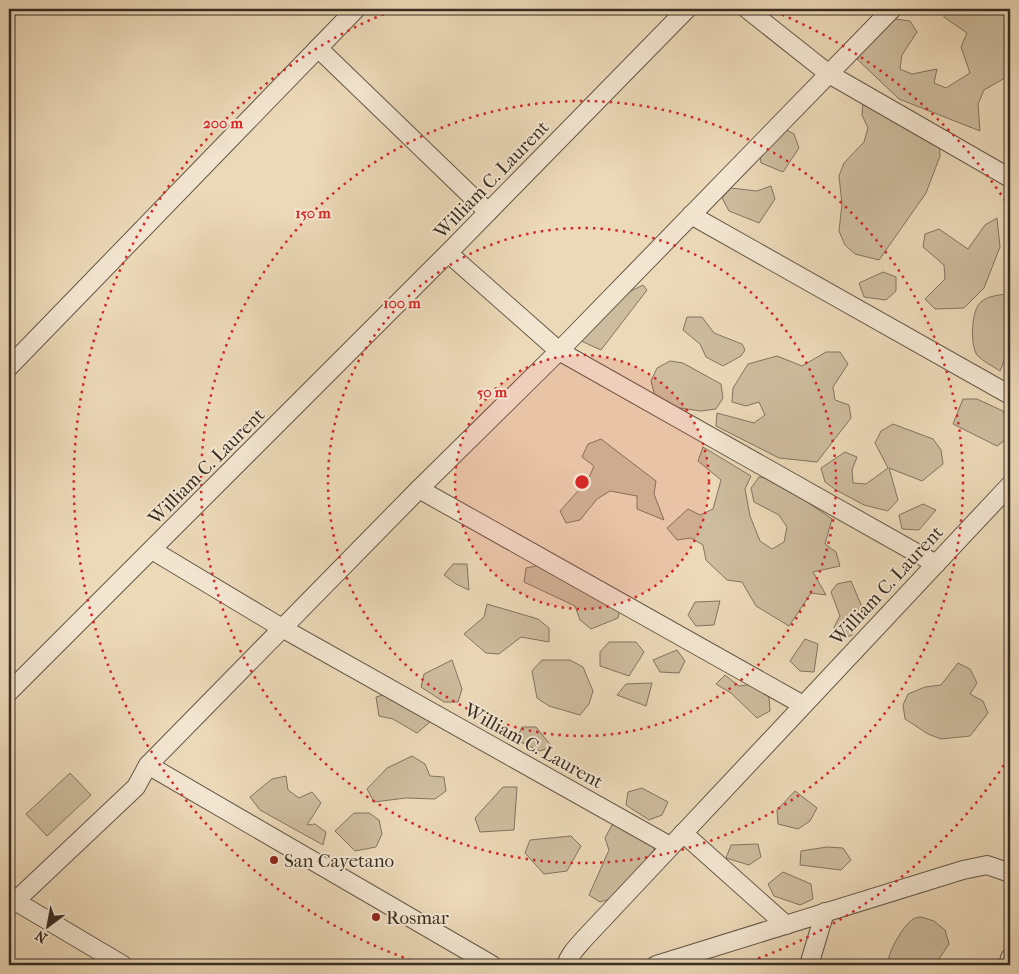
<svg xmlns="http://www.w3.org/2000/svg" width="1019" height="974" font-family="'IM FELL French Canon',serif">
	<rect width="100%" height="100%" fill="#ecd9b8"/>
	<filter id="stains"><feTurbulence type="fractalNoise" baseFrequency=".004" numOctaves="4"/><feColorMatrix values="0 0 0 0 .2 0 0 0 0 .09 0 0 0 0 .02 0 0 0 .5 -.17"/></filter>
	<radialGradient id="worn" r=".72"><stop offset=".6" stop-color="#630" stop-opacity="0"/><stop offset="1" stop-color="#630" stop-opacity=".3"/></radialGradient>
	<g fill="#cdbc9e" stroke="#827460">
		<polygon points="943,9 969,9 972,15 988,9 1010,9 1010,24 1006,41 1010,48 1010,75 984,90 978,104 980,131 899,99 857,59 882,25 895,19 910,21 917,32 902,55 900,69 912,74 937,69 934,83 946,88 970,73 961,47 967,33 944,17"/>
		<polygon points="863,101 939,140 940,156 926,193 879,260 855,254 845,245 839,231 842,204 839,176 844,163 864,142 868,128 862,115"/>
		<polygon points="781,127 794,134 799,148 783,172 761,163 759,148"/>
		<polygon points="771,186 775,199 759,223 729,211 722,198 731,188 757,191"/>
		<polygon points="997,218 1000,247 984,288 964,308 935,309 925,299 945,279 944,265 923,247 925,234 939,229 968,249 985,225"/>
		<polygon points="883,272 896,277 896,291 886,300 864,297 859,283"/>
		<polygon points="643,285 647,290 601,350 579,340 591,311"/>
		<path d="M 1007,294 L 1010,296 C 1010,322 1011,347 1000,371 C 994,367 981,360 977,355 C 970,345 971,310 981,302 C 987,296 999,295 1007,294 Z"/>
		<polygon points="687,317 702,317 714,333 742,344 745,350 741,356 723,366 706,357 700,344 683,330"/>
		<polygon points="826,352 840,352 848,364 833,387 835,400 849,405 851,418 817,462 779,458 716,426 717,413 754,423 765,415 759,402 746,406 732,402 733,388 748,364 777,356 802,366"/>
		<polygon points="670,361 683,363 721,384 723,398 716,409 701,411 665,406 655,396 651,381 657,368"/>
		<polygon points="963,399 977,399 1003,411 1009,424 1008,438 997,446 953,424"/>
		<polygon points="893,424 933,439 941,450 943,464 922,481 889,468 898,500 888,511 864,505 836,490 825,482 821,468 845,452 857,457 852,470 853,483 866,484 888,468 875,443 881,431"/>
		<polygon points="601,439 656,481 654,494 664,520 637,509 637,496 610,491 597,499 580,520 566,523 560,511 588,480 594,466 582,457 588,444"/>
		<polygon points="703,447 751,476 745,489 750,516 760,541 772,549 784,542 787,527 779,515 754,502 751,488 759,477 774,479 832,519 825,544 836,552 840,566 813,572 826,595 811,593 789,626 756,606 742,582 727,580 706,560 703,545 691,538 677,540 667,528 688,509 700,515 713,509 721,480 698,461"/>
		<polygon points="923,504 936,510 919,530 902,529 899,515"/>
		<polygon points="453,564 467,564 469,590 456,584 444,575"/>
		<polygon points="540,565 551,574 578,574 621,605 618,618 591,629 580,620 575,606 524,582 526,568"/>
		<polygon points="851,581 862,607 852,635 839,640 834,627 840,616 831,592 837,584"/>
		<polygon points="720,601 714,625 696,626 688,615 695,602"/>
		<polygon points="487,604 538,619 549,628 549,642 521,637 499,654 486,653 464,634 484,617"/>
		<polygon points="805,639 818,644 814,672 800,671 790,661"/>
		<polygon points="609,642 636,642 644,652 629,676 600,666 600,652"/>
		<polygon points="677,650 685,661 679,673 660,672 653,660"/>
		<polygon points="452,660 462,689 458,702 444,702 421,687 424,674"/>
		<polygon points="542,660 570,660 583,667 593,691 589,704 580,715 549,706 537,698 532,671"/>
		<polygon points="958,663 970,669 977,683 970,694 983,701 988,713 970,736 941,739 928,734 905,719 903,705 908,694 925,687 941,685"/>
		<polygon points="725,675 739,686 747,685 762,687 769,698 770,711 757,718 731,693 716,684"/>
		<polygon points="652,683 646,706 617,695 626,684"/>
		<polygon points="390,693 437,716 417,733 393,719 379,716 376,697"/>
		<polygon points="522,727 536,727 552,747 540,751 516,740"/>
		<polygon points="412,756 425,764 430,776 444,777 446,791 435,799 406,798 374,802 367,789 387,768"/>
		<polygon points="70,773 91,795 47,836 26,814"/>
		<polygon points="286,776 288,790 299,798 312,792 321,803 307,825 315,824 326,832 323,845 260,810 250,797 272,779"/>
		<polygon points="503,787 517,787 514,830 480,832 475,818"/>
		<polygon points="642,788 668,802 662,815 649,820 626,805 628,792"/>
		<polygon points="795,791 817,808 810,821 798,829 778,824 777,810"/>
		<polygon points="354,813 369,813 379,820 382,834 376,847 355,851 335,831"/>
		<polygon points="625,822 652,833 654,850 614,898 600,902 589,895 609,850 605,838 612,825"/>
		<polygon points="571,836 581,846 567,871 544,874 525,853 530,840"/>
		<polygon points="758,844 761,857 749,865 726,858 731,845"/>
		<polygon points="827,847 843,848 851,860 841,870 800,865 801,851"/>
		<polygon points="783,872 811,884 813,899 800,905 774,896 768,884"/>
		<path d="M 921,917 L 934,921 L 945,930 L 949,944 L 935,965 L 891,965 L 888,962 C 889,950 903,926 913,919 C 915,918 919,917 921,917 Z"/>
	</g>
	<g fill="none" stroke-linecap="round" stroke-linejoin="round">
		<defs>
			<g id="minor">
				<polyline points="747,9 829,74 1010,178"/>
				<polyline points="318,48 488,212"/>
				<polyline points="691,215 1010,395"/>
				<polyline points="448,253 559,351 936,564"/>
				<polyline points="9,367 356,9"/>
				<polyline points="419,489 803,705"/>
				<polyline points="152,550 282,628 670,846"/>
				<polyline points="9,692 448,253 687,9"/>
				<polyline points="148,765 492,965"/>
				<polyline points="683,833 786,925"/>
				<polyline points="15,901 123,965"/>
				<polyline points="9,907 136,787 148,765 419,489 559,351 892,9"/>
				<path d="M 566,965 C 569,955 577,947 584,939 L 1010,485"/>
				<polyline points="656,965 963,870 987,865 1010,873"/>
				<polyline points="809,965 825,912"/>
				<polyline points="1008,965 1010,958"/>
			</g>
		</defs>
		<use href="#minor" stroke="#655848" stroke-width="20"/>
		<use href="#minor" stroke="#f3e6d1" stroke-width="18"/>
	</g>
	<circle cx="582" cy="482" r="127" fill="#d62828" fill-opacity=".12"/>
	<g fill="none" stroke="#d62828" stroke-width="2.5" stroke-dasharray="2.5 5">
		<circle cx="582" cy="482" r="127"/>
		<circle cx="582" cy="482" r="254"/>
		<circle cx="582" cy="482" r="381"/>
		<path d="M1008 759A508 508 0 0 1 739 965M425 965A508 508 0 0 1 396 9M768 9A508 508 0 0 1 1008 205"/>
	</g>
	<g fill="#8f2418" stroke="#f3e6d1" stroke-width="2">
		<circle cx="274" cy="860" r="5"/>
		<circle cx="376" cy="917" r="5"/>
	</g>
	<g text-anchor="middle" stroke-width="4" stroke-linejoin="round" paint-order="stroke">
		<g font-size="19" fill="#382d22" stroke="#f3e6d1">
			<text transform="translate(491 179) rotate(-46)" y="7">William C. Laurent</text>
			<text transform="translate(206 466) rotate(-45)" y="7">William C. Laurent</text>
			<text transform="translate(886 585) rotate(-47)" y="7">William C. Laurent</text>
			<text transform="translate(534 745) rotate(29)" y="7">William C. Laurent</text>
		</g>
		<g font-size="19" fill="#382d22" stroke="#f3e6d1" text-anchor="start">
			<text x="284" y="867">San Cayetano</text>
			<text x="386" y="924">Rosmar</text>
		</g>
	</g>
	<circle cx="582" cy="482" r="8" fill="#d62828" stroke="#f3e6d1" stroke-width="2.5"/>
	<g font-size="15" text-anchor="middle" font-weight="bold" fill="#d62828" stroke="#f3e6d1" stroke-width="4" stroke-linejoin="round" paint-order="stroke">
		<text x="223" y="128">200 m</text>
		<text x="313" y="218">150 m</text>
		<text x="402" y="308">100 m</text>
		<text x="492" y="397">50 m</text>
	</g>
	<rect width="1019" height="974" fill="none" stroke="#ecd9b8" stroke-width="30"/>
	<rect x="10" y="10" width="999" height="954" fill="none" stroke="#382d22" stroke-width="2.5"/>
	<rect x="15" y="15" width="989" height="944" fill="none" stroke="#382d22"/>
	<g transform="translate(48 926) rotate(212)" stroke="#f3e6d1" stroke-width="4" paint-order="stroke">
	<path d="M0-4L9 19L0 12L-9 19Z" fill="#382d22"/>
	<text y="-8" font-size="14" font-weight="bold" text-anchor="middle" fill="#382d22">N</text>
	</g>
	<rect width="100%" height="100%" filter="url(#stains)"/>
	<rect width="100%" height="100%" fill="url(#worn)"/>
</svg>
